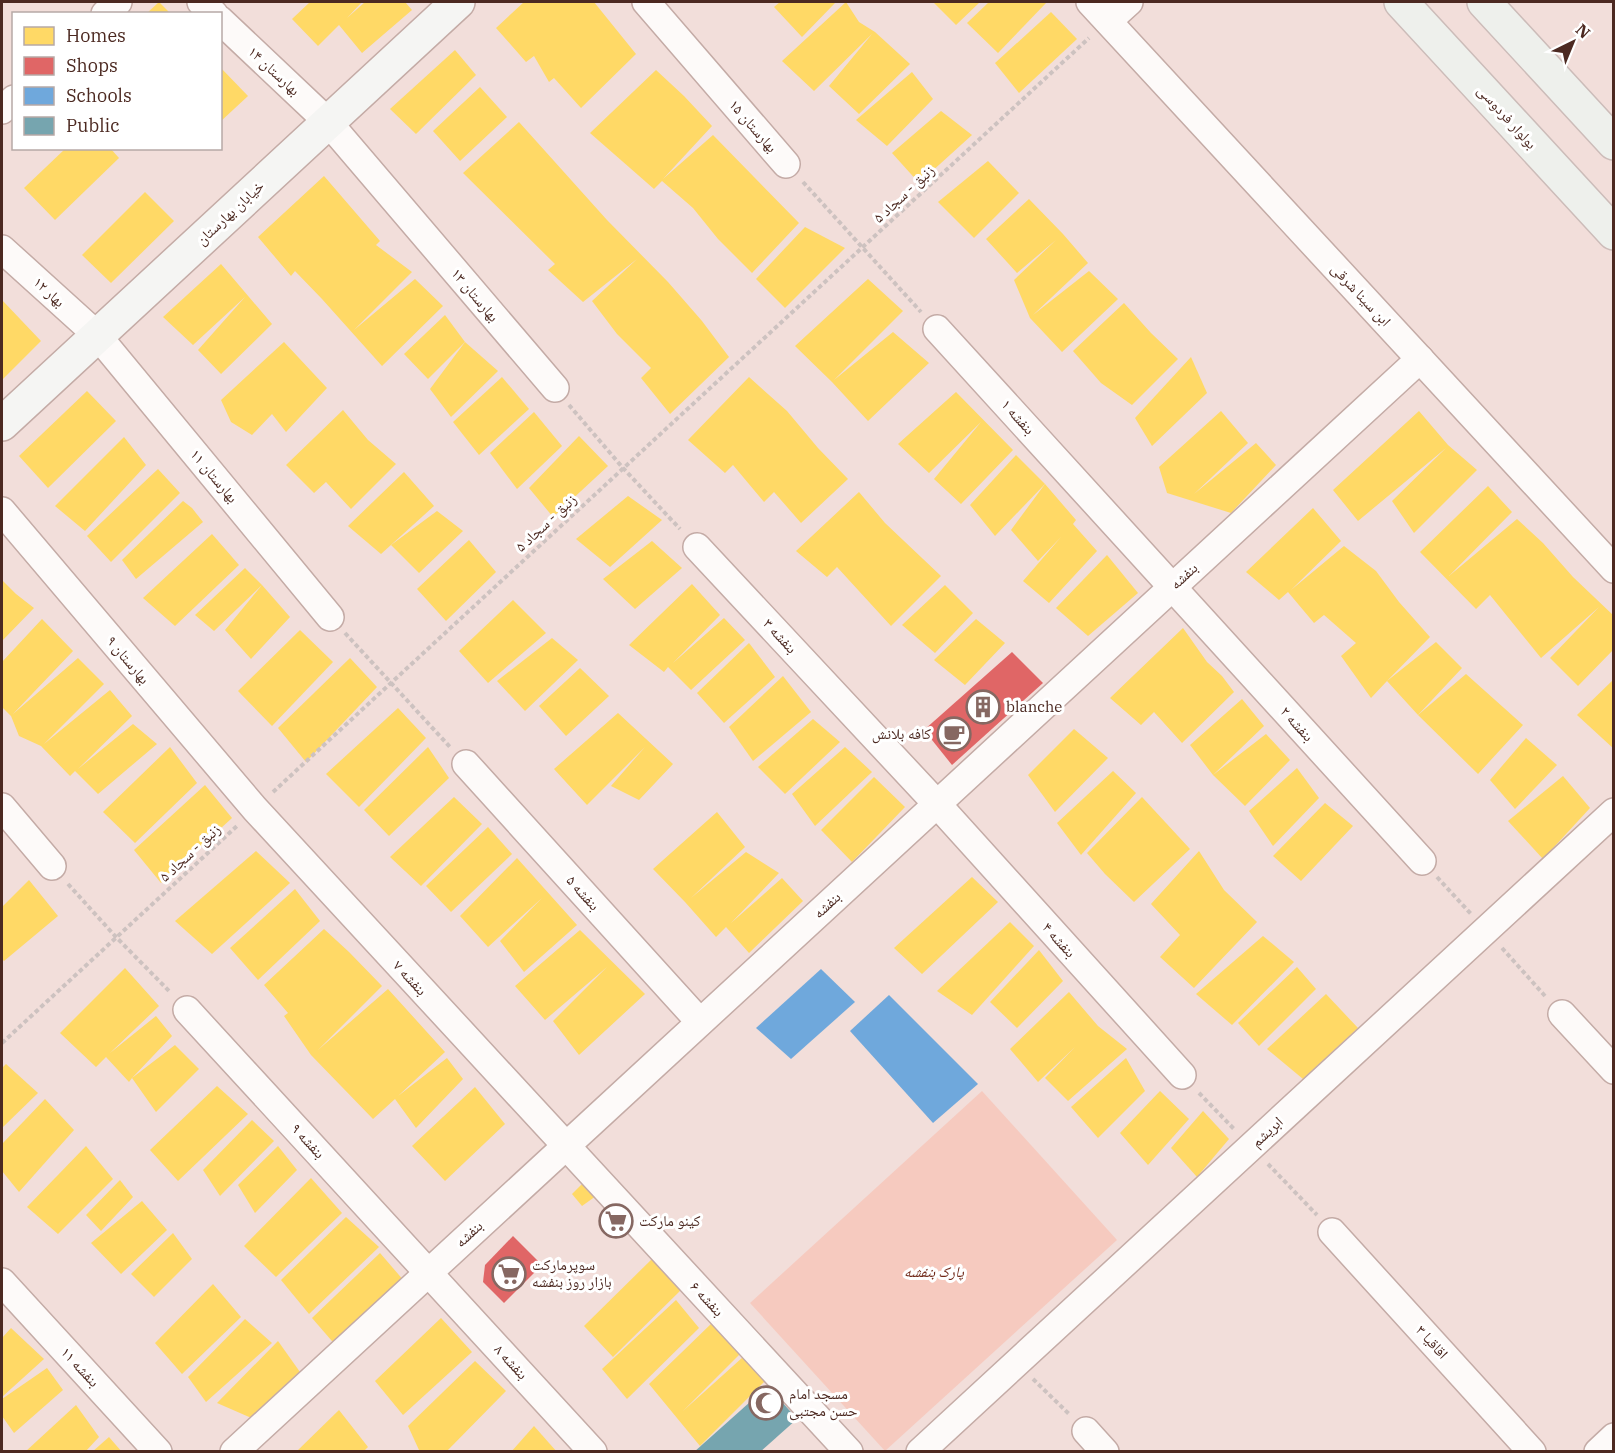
<svg xmlns="http://www.w3.org/2000/svg" width="1615" height="1453" font-family="'IBM Plex Serif','Noto Naskh Arabic',serif">
	<rect width="100%" height="100%" fill="#f2deda"/>
	<polygon fill="#f6cabf" points="982,1091 1117,1240 885,1451 750,1303"/>
	<g fill="#ffd966">
		<polygon points="159,2 171,14 146,14"/>
		<polygon points="310,2 362,2 347,18 365,2 405,2 412,10 362,53 339,25 318,46 292,19"/>
		<polygon points="524,2 594,2 636,54 581,108 554,78 549,82 534,56 526,62 496,28"/>
		<polygon points="780,2 836,2 802,37 774,7"/>
		<polygon points="846,2 859,22 875,32 910,64 859,114 829,86 872,34 814,91 782,61"/>
		<polygon points="933,2 980,2 956,25"/>
		<polygon points="989,2 1047,2 998,53 967,23"/>
		<polygon points="1051,12 1077,39 1019,93 995,63"/>
		<polygon points="455,50 476,75 416,134 390,109"/>
		<polygon points="220,67 248,96 220,122"/>
		<polygon points="656,70 684,96 712,126 663,179 713,135 799,223 752,273 718,239 693,208 662,181 654,189 590,133"/>
		<polygon points="912,72 933,99 887,146 856,120"/>
		<polygon points="480,87 507,117 460,161 433,131"/>
		<polygon points="941,111 972,135 919,183 892,153"/>
		<polygon points="519,122 607,220 668,282 702,321 729,357 670,414 641,378 651,368 617,334 592,301 637,259 583,302 548,270 555,264 463,173"/>
		<polygon points="66,148 110,148 119,158 55,220 24,188"/>
		<polygon points="988,161 1019,193 974,238 938,202"/>
		<polygon points="324,176 380,241 376,245 412,272 354,330 415,279 443,306 382,366 322,299 295,271 291,276 258,237"/>
		<polygon points="145,192 174,221 111,283 82,255"/>
		<polygon points="1029,199 1063,234 1088,263 1033,315 1089,271 1118,299 1062,352 1030,318 1014,280 1056,240 1017,273 986,239"/>
		<polygon points="805,227 845,248 785,308 756,279"/>
		<polygon points="221,264 272,324 221,374 198,350 245,297 193,345 163,317"/>
		<polygon points="868,279 903,311 834,380 893,332 929,363 868,421 832,382 795,346"/>
		<polygon points="2,300 41,341 2,380"/>
		<polygon points="1124,303 1151,333 1178,359 1132,405 1101,383 1073,351"/>
		<polygon points="445,315 465,342 428,379 404,354"/>
		<polygon points="284,342 327,388 286,432 272,414 252,435 231,422 221,400"/>
		<polygon points="465,342 498,371 451,417 430,389"/>
		<polygon points="1191,357 1207,393 1152,446 1135,418"/>
		<polygon points="502,377 529,409 479,455 453,422"/>
		<polygon points="749,377 787,411 818,448 848,479 801,523 774,492 764,502 733,465 725,473 688,440"/>
		<polygon points="87,391 116,421 48,488 19,456"/>
		<polygon points="956,392 1013,450 961,504 934,479 981,422 929,473 898,444"/>
		<polygon points="343,410 368,440 396,464 351,509 326,482 314,493 286,465"/>
		<polygon points="1221,411 1248,443 1194,494 1256,443 1276,465 1231,513 1167,493 1159,467"/>
		<polygon points="1419,411 1448,445 1477,470 1414,533 1392,501 1446,448 1358,521 1333,490"/>
		<polygon points="534,412 562,446 517,489 490,453"/>
		<polygon points="579,436 608,466 553,517 529,488"/>
		<polygon points="124,437 146,465 85,531 55,506"/>
		<polygon points="1016,455 1045,484 995,536 970,505"/>
		<polygon points="158,469 180,493 111,562 87,536"/>
		<polygon points="404,472 434,506 381,554 348,526"/>
		<polygon points="1045,484 1076,520 1073,524 1097,551 1049,603 1023,581 1061,537 1038,561 1011,530"/>
		<polygon points="1488,486 1512,512 1449,576 1517,519 1543,543 1573,577 1614,616 1614,649 1578,686 1550,658 1599,607 1541,658 1490,595 1476,609 1420,552"/>
		<polygon points="859,492 885,523 941,576 891,626 837,567 827,577 796,551"/>
		<polygon points="628,496 662,520 610,567 576,539"/>
		<polygon points="183,501 192,508 203,522 136,579 122,560"/>
		<polygon points="1313,508 1341,541 1291,590 1344,546 1376,571 1399,602 1430,637 1387,681 1436,642 1462,668 1418,715 1387,681 1371,698 1341,656 1356,643 1324,615 1314,623 1288,592 1279,600 1246,572"/>
		<polygon points="437,511 463,531 419,573 391,545"/>
		<polygon points="212,534 239,565 175,626 143,598"/>
		<polygon points="469,540 496,572 446,621 417,589"/>
		<polygon points="652,541 682,568 635,609 603,579"/>
		<polygon points="1107,555 1138,593 1088,636 1056,608"/>
		<polygon points="245,568 262,585 290,617 251,659 225,630 262,585 214,631 195,615"/>
		<polygon points="2,580 16,594 34,608 2,641"/>
		<polygon points="692,584 720,615 673,663 724,618 745,640 691,690 668,667 664,672 629,645"/>
		<polygon points="945,585 973,613 935,653 902,625"/>
		<polygon points="513,600 546,633 488,683 459,651"/>
		<polygon points="42,619 73,651 13,714 78,658 104,684 44,744 110,690 132,716 78,769 133,724 157,744 98,794 75,771 70,776 41,746 19,736 11,716 2,707 2,662"/>
		<polygon points="976,619 1005,643 965,685 934,660"/>
		<polygon points="1183,628 1207,662 1222,676 1234,692 1182,743 1154,712 1141,725 1110,698"/>
		<polygon points="300,630 333,662 272,726 238,691"/>
		<polygon points="552,638 578,660 525,711 497,681"/>
		<polygon points="749,643 775,677 724,723 697,693"/>
		<polygon points="350,658 377,687 306,762 278,728"/>
		<polygon points="580,668 609,696 566,736 539,706"/>
		<polygon points="1466,674 1523,725 1478,774 1418,715"/>
		<polygon points="783,676 811,712 753,761 729,727"/>
		<polygon points="1614,679 1614,749 1577,715"/>
		<polygon points="1242,699 1264,726 1213,775 1266,734 1290,760 1245,806 1213,775 1190,745"/>
		<polygon points="398,708 426,738 359,807 326,774"/>
		<polygon points="618,713 673,764 639,800 611,786 645,747 587,805 554,769"/>
		<polygon points="813,719 840,742 785,794 758,767"/>
		<polygon points="1074,729 1108,758 1055,812 1028,775"/>
		<polygon points="1526,738 1557,765 1515,809 1490,780"/>
		<polygon points="170,747 197,783 135,843 103,812"/>
		<polygon points="428,747 449,778 389,836 364,810"/>
		<polygon points="845,747 872,772 815,826 792,794"/>
		<polygon points="1297,768 1319,798 1273,846 1249,811"/>
		<polygon points="1113,771 1136,793 1081,855 1057,823"/>
		<polygon points="1563,776 1590,808 1543,859 1508,821"/>
		<polygon points="874,777 905,807 852,862 821,830"/>
		<polygon points="205,785 232,818 161,883 134,850"/>
		<polygon points="454,797 482,824 421,886 390,857"/>
		<polygon points="1142,797 1190,849 1134,902 1105,874 1087,853"/>
		<polygon points="1325,803 1353,826 1301,881 1273,856"/>
		<polygon points="717,812 745,847 691,898 746,852 779,873 731,923 782,878 803,901 749,953 726,927 716,937 685,902 653,869"/>
		<polygon points="488,827 512,854 451,912 426,886"/>
		<polygon points="256,851 290,883 212,954 175,921"/>
		<polygon points="1199,851 1224,890 1257,922 1194,988 1160,957 1180,935 1151,904"/>
		<polygon points="517,858 577,925 524,972 500,941 542,898 488,947 460,916"/>
		<polygon points="972,877 998,902 922,974 894,948"/>
		<polygon points="29,880 58,916 4,961 2,959 2,907"/>
		<polygon points="295,889 320,921 258,980 230,948"/>
		<polygon points="1010,922 1034,946 972,1015 937,991"/>
		<polygon points="324,929 349,952 382,986 318,1050 388,989 445,1052 398,1096 447,1058 463,1079 416,1128 395,1099 373,1119 311,1055 284,1016 288,1013 264,985"/>
		<polygon points="580,930 645,994 579,1055 553,1021 607,967 545,1020 515,986"/>
		<polygon points="1263,936 1294,962 1232,1025 1196,994"/>
		<polygon points="1039,950 1063,981 1017,1028 990,1002"/>
		<polygon points="1297,967 1316,989 1259,1046 1238,1023"/>
		<polygon points="125,968 159,1006 110,1053 156,1016 172,1036 132,1078 175,1045 199,1069 156,1112 132,1078 129,1082 106,1057 96,1067 60,1033"/>
		<polygon points="1069,992 1098,1026 1127,1049 1068,1101 1045,1078 1075,1047 1038,1082 1010,1049"/>
		<polygon points="1326,994 1358,1028 1303,1079 1267,1049"/>
		<polygon points="1126,1058 1145,1091 1098,1138 1071,1107"/>
		<polygon points="6,1064 38,1093 2,1128 2,1068"/>
		<polygon points="217,1086 248,1114 178,1181 150,1150"/>
		<polygon points="475,1087 505,1124 445,1181 412,1146"/>
		<polygon points="1160,1091 1189,1119 1148,1165 1120,1133"/>
		<polygon points="45,1099 74,1130 19,1192 2,1171 2,1144"/>
		<polygon points="1203,1111 1229,1139 1197,1177 1171,1148"/>
		<polygon points="252,1120 274,1141 220,1196 203,1170"/>
		<polygon points="86,1146 113,1179 58,1234 27,1207"/>
		<polygon points="278,1146 297,1170 255,1213 238,1185"/>
		<polygon points="311,1178 342,1213 276,1277 244,1246"/>
		<polygon points="120,1180 133,1197 101,1231 86,1215"/>
		<polygon points="582,1184 596,1196 582,1206 572,1194"/>
		<polygon points="142,1201 167,1230 121,1274 91,1243"/>
		<polygon points="346,1217 379,1247 309,1314 281,1280"/>
		<polygon points="173,1233 192,1259 154,1297 131,1274"/>
		<polygon points="380,1253 405,1282 338,1348 312,1318"/>
		<polygon points="654,1257 683,1288 613,1357 584,1326"/>
		<polygon points="213,1284 241,1317 182,1374 155,1343"/>
		<polygon points="676,1300 699,1328 627,1399 602,1369"/>
		<polygon points="441,1318 472,1352 403,1415 375,1381"/>
		<polygon points="245,1319 272,1343 206,1402 188,1377"/>
		<polygon points="713,1322 742,1352 683,1411 743,1357 767,1379 700,1446 649,1384"/>
		<polygon points="11,1328 44,1359 2,1397 2,1338"/>
		<polygon points="278,1341 300,1372 256,1420 217,1403"/>
		<polygon points="475,1361 506,1391 446,1452 419,1450 408,1426"/>
		<polygon points="47,1368 63,1390 14,1433 2,1416 2,1399"/>
		<polygon points="76,1405 99,1437 85,1452 25,1452"/>
		<polygon points="339,1410 368,1447 363,1452 296,1452"/>
		<polygon points="534,1426 557,1452 511,1452"/>
		<polygon points="109,1437 122,1452 92,1452"/>
	</g>
	<g fill="#e06666">
		<polygon points="1012,652 1043,683 952,765 924,730"/>
		<polygon points="513,1236 542,1265 504,1303 483,1282 485,1265"/>
	</g>
	<g fill="#6fa8dc">
		<polygon points="821,969 855,1002 791,1059 756,1028"/>
		<polygon points="889,995 978,1084 933,1123 850,1031"/>
	</g>
	<polygon fill="#76a5af" points="768,1386 797,1419 760,1452 694,1452"/>
	<g fill="none" stroke-linecap="round" stroke-linejoin="round">
		<defs>
			<g id="street">
				<polyline points="201,2 214,14"/>
				<polyline points="646,2 786,164"/>
				<polyline points="1090,2 1614,569"/>
				<polyline points="105,14 118,2"/>
				<polyline points="220,20 328,122 555,388"/>
				<polyline points="1108,21 1129,2"/>
				<polyline points="2,110 14,99"/>
				<polyline points="2,249 97,335 330,617"/>
				<polyline points="937,329 1422,861"/>
				<polyline points="2,511 255,809 849,1452"/>
				<polyline points="697,547 937,804 1182,1075"/>
				<polyline points="466,764 700,1022"/>
				<polyline points="2,807 52,866"/>
				<polyline points="187,1010 593,1452"/>
				<polyline points="1562,1014 1614,1070"/>
				<polyline points="1332,1232 1532,1452"/>
				<polyline points="2,1282 158,1452"/>
				<polyline points="1086,1431 1105,1452"/>
				<polyline points="234,1452 1420,359"/>
				<polyline points="920,1452 1614,812"/>
				<polyline points="1598,1452 1614,1437"/>
			</g>
			<polyline id="secondary" points="2,424 458,2"/>
			<g id="primary">
				<polyline points="1401,2 1614,233"/>
				<polyline points="1484,2 1614,143"/>
			</g>
		</defs>
		<use href="#street" stroke="#c4aba6" stroke-width="30"/>
		<use href="#secondary" stroke="#c4aba6" stroke-width="36"/>
		<use href="#primary" stroke="#ccbcb9" stroke-width="36"/>
		<g stroke="#cdc2c0" stroke-width="4" stroke-dasharray="4.5 3" stroke-linecap="butt">
			<polyline points="803,182 921,312"/>
			<polyline points="569,405 623,468 680,529"/>
			<polyline points="345,633 450,747"/>
			<polyline points="273,792 1089,38"/>
			<polyline points="1437,877 1471,914"/>
			<polyline points="68,884 116,937 170,992"/>
			<polyline points="1502,948 1545,996"/>
			<polyline points="2,1043 237,826"/>
			<polyline points="1199,1093 1234,1129"/>
			<polyline points="1268,1164 1317,1215"/>
			<polyline points="1033,1379 1069,1414"/>
		</g>
		<use href="#street" stroke="#fdfaf9" stroke-width="27"/>
		<use href="#secondary" stroke="#f5f5f3" stroke-width="33"/>
		<use href="#primary" stroke="#eef0ec" stroke-width="33"/>
	</g>
	<defs>
		<symbol id="building-ring" viewBox="-11 -11 22 22"><circle r="9.5" fill="#fff" stroke="#866862" stroke-width="1.5"/><path d="M-4-6H4V6H1V3H-1V6H-4ZM-2.5-4.3h1.7v1.8h-1.7ZM.8-4.3h1.7v1.8H.8ZM-2.5-1h1.7V.8h-1.7ZM.8-1h1.7V.8H.8Z" fill="#866862"/></symbol>
		<symbol id="cafe-ring" viewBox="-11 -11 22 22"><circle r="9.5" fill="#fff" stroke="#866862" stroke-width="1.5"/><path d="M-5.5-4.5H6V0H3Q3 3.5 0 3.5H-2.5Q-5.5 3.5-5.5 0ZM3-3.2v2h1.7v-2ZM-6 4.5H4V6H-6Z" fill="#866862"/></symbol>
		<symbol id="supermarket-ring" viewBox="-11 -11 22 22"><circle r="9.5" fill="#fff" stroke="#866862" stroke-width="1.5"/><path d="M-6-5.5h2.5l.6 2H6L4.5 2H-2.5L-4.4-4H-6ZM-1.5 3.2a1.3 1.3 0 1 0 .1 0ZM3 3.2a1.3 1.3 0 1 0 .1 0Z" fill="#866862"/></symbol>
		<symbol id="mosque-ring" viewBox="-11 -11 22 22"><circle r="9.5" fill="#fff" stroke="#866862" stroke-width="1.5"/><path d="M3.5-4.9A6 6 0 1 0 3.5 4.9A5 5 0 1 1 3.5-4.9Z" fill="#866862"/></symbol>
	</defs>
	<g fill-rule="evenodd">
		<use href="#building-ring" x="964" y="688" width="38" height="38"/>
		<use href="#cafe-ring" x="935" y="715" width="38" height="38"/>
		<use href="#supermarket-ring" x="597" y="1202" width="38" height="38"/>
		<use href="#supermarket-ring" x="490" y="1255" width="38" height="38"/>
		<use href="#mosque-ring" x="747" y="1384" width="38" height="38"/>
	</g>
	<g text-anchor="middle" stroke-width="6" stroke-linejoin="round" paint-order="stroke">
		<g font-size="15" fill="#4c2921" stroke="#fff">
			<text transform="translate(274 71) rotate(43)" y="5">بهارستان ۱۴</text>
			<text transform="translate(1507 117) rotate(48)" y="5">بولوار فردوسی</text>
			<text transform="translate(753 126) rotate(49)" y="5">بهارستان ۱۵</text>
			<text transform="translate(904 194) rotate(-43)" y="5">زنبق - سجاد ۵</text>
			<text transform="translate(230 213) rotate(-43)" y="5">خیابان بهارستان</text>
			<text transform="translate(49 292) rotate(42)" y="5">بهار ۱۲</text>
			<text transform="translate(475 295) rotate(50)" y="5">بهارستان ۱۳</text>
			<text transform="translate(1361 295) rotate(47)" y="5">ابن سینا شرقی</text>
			<text transform="translate(1018 417) rotate(48)" y="5">بنفشه ۱</text>
			<text transform="translate(214 476) rotate(50)" y="5">بهارستان ۱۱</text>
			<text transform="translate(546 523) rotate(-43)" y="5">زنبق - سجاد ۵</text>
			<text transform="translate(1184 576) rotate(-43)" y="5">بنفشه</text>
			<text transform="translate(780 636) rotate(47)" y="5">بنفشه ۳</text>
			<text transform="translate(128 660) rotate(50)" y="5">بهارستان ۹</text>
			<text transform="translate(1297 724) rotate(48)" y="5">بنفشه ۲</text>
			<text transform="translate(190 853) rotate(-43)" y="5">زنبق - سجاد ۵</text>
			<text transform="translate(583 893) rotate(48)" y="5">بنفشه ۵</text>
			<text transform="translate(827 905) rotate(-43)" y="5">بنفشه</text>
			<text transform="translate(1059 940) rotate(48)" y="5">بنفشه ۴</text>
			<text transform="translate(410 978) rotate(47)" y="5">بنفشه ۷</text>
			<text transform="translate(1267 1132) rotate(-43)" y="5">ابریشم</text>
			<text transform="translate(308 1141) rotate(47)" y="5">بنفشه ۹</text>
			<text transform="translate(469 1234) rotate(-43)" y="5">بنفشه</text>
			<text transform="translate(707 1299) rotate(47)" y="5">بنفشه ۶</text>
			<text transform="translate(1432 1342) rotate(48)" y="5">اقاقیا ۳</text>
			<text transform="translate(511 1362) rotate(47)" y="5">بنفشه ۸</text>
			<text transform="translate(80 1367) rotate(47)" y="5">بنفشه ۱۱</text>
		</g>
		<g font-size="15" fill="#4c2921" stroke="#fff" text-anchor="start">
			<text x="1006" y="712">blanche</text>
			<text x="931" y="739" text-anchor="end">کافه بلانش</text>
			<text x="639" y="1226">کینو مارکت</text>
			<text x="532" y="1270">سوپرمارکت<tspan x="532" dy="17">بازار روز بنفشه</tspan></text>
			<text x="789" y="1399">مسجد امام<tspan x="789" dy="17">حسن مجتبی</tspan></text>
		</g>
		<g font-size="15" font-style="italic" fill="#6f2717" stroke="#fff">
			<text x="934" y="1277">پارک بنفشه</text>
		</g>
	</g>
	<rect width="1615" height="1453" fill="none" stroke="#4c2921" stroke-width="6"/>
	<rect x="12" y="12" width="210" height="138" fill="#ffffff" stroke="#b7a9a6" stroke-width="1.5"/>
	<rect x="24" y="27" width="30" height="18" fill="#ffd966" stroke="#b7a9a6" stroke-width="1.5"/>
	<text x="66" y="42" font-size="18" fill="#4c2921">Homes</text>
	<rect x="24" y="57" width="30" height="18" fill="#e06666" stroke="#b7a9a6" stroke-width="1.5"/>
	<text x="66" y="72" font-size="18" fill="#4c2921">Shops</text>
	<rect x="24" y="87" width="30" height="18" fill="#6fa8dc" stroke="#b7a9a6" stroke-width="1.5"/>
	<text x="66" y="102" font-size="18" fill="#4c2921">Schools</text>
	<rect x="24" y="117" width="30" height="18" fill="#76a5af" stroke="#b7a9a6" stroke-width="1.5"/>
	<text x="66" y="132" font-size="18" fill="#4c2921">Public</text>
	<g transform="translate(1573 42) rotate(43)" stroke="#ffffff" stroke-width="4.5" paint-order="stroke">
	<path d="M0-4.5L10 22L0 15L-10 22Z" fill="#4c2921"/>
	<text y="-9" font-size="16" font-weight="bold" text-anchor="middle" fill="#4c2921">N</text>
	</g>
</svg>
